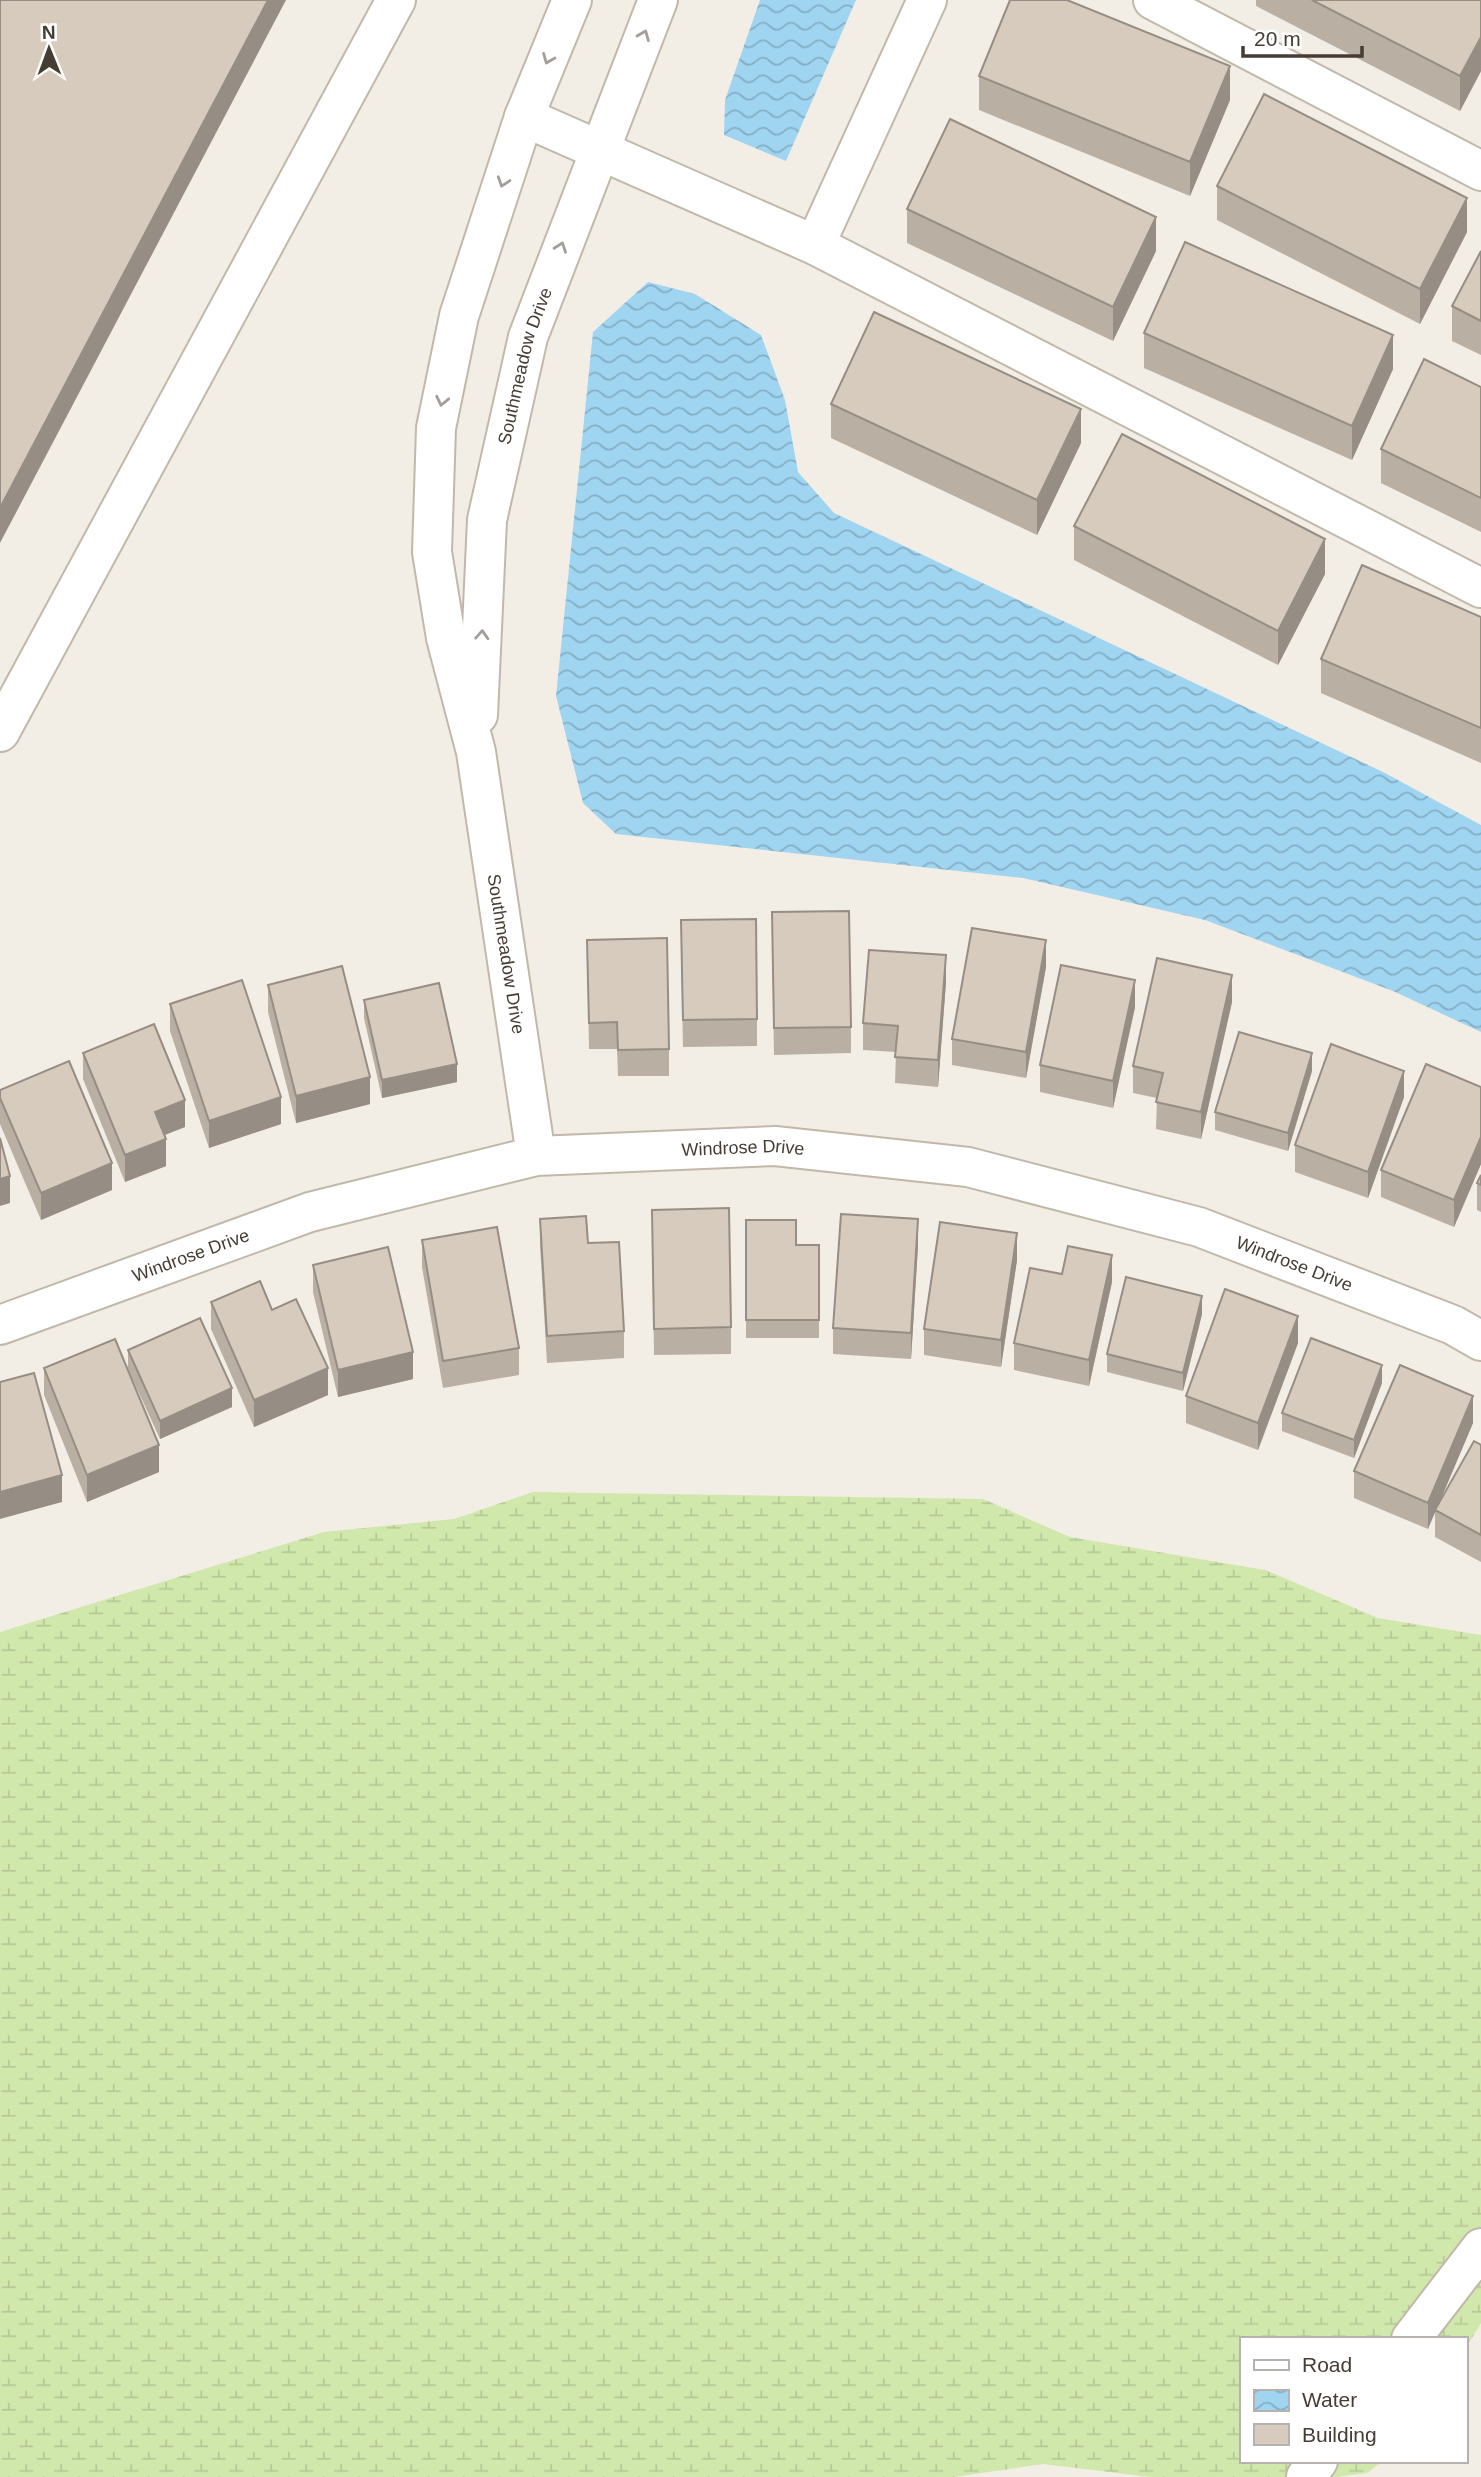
<svg xmlns="http://www.w3.org/2000/svg" width="1481" height="2477" font-family="Arial,sans-serif">
	<defs>
		<pattern id="wetland-marsh" width="20" height="14" patternUnits="userSpaceOnUse" patternTransform="scale(1.75)"><rect width="20" height="14" fill="#d1e8ad"/><path d="M1 5h8M5 5V1M11 12h8M15 12V8" fill="none" stroke="#b5c895"/></pattern>
		<pattern id="water-waves" width="16" height="10" patternUnits="userSpaceOnUse" patternTransform="scale(1.75)"><rect width="16" height="10" fill="#a0d5f1"/><path d="M0 5q4-4 8 0t8 0" fill="none" stroke="#84aec4"/></pattern>
	</defs>
	<rect width="100%" height="100%" fill="#f3eee5"/>
	<polygon fill="url(#wetland-marsh)" points="533,1492 983,1499 1070,1537 1265,1570 1378,1618 1481,1635 1481,2323 1465,2350 1465,2339 1241,2339 1241,2461 1383,2461 1367,2473 1336,2477 1150,2477 1043,2464 954,2477 0,2477 0,1632 324,1532 454,1519"/>
	<g fill="url(#water-waves)">
		<polygon points="760,0 856,0 786,161 724,135 725,100"/>
		<polygon points="648,282 695,294 761,335 785,400 798,472 834,513 1383,772 1481,825 1481,1032 1393,991 1205,920 1023,878 616,834 583,803 556,696 593,332"/>
	</g>
	<g fill="none" stroke-linecap="round" stroke-linejoin="round">
		<defs>
			<g id="minor">
				<polyline points="1153,0 1481,171"/>
				<polyline points="524,117 815,245 1481,588"/>
				<polyline points="815,245 927,0"/>
				<path id="s1" d="M 478,715 L 487,520 L 528,337 L 658,0"/>
				<polyline points="0,732 396,0"/>
				<polyline points="536,1156 476,752 446,638 432,552 436,428 459,316 524,117 572,0"/>
				<path id="s2" d="M 0,1325 L 310,1212 L 536,1156 L 775,1146 L 968,1167 L 1199,1227 L 1453,1325 L 1481,1341"/>
				<polyline points="1411,2339 1481,2248"/>
				<polyline points="1306,2477 1318,2461"/>
			</g>
		</defs>
		<use href="#minor" stroke="#c1b8aa" stroke-width="42"/>
		<use href="#minor" stroke="#fff" stroke-width="38"/>
	</g>
	<g fill="#b9afa3">
		<polygon points="1256,0 1481,0 1481,71 1460,111 1256,6"/>
		<polygon points="979,76 1230,100 1190,196 979,110"/>
		<polygon points="1217,186 1467,232 1420,324 1217,220"/>
		<polygon points="907,209 1156,251 1113,341 907,243"/>
		<polygon points="1481,251 1481,355 1452,341 1452,306"/>
		<polygon points="1144,333 1393,369 1352,460 1144,368"/>
		<polygon points="1481,387 1481,532 1381,483 1381,449"/>
		<polygon points="831,404 1081,443 1037,535 831,438"/>
		<polygon points="1074,526 1325,574 1278,665 1074,560"/>
		<polygon points="1481,617 1481,763 1321,693 1321,659"/>
		<polygon points="772,939 851,1027 851,1053 774,1055"/>
		<polygon points="587,940 669,1049 669,1076 618,1076 617,1049 589,1049"/>
		<polygon points="681,947 757,1019 757,1046 683,1047"/>
		<polygon points="1046,967 1026,1078 952,1065 952,1039"/>
		<polygon points="946,982 938,1087 895,1083 896,1052 863,1050 863,1023"/>
		<polygon points="268,985 370,1104 296,1123 268,1012"/>
		<polygon points="364,1000 457,1082 382,1098 364,1018"/>
		<polygon points="1232,1002 1201,1139 1156,1129 1157,1098 1133,1093 1133,1066"/>
		<polygon points="170,1004 281,1124 209,1148 170,1031"/>
		<polygon points="1135,1007 1113,1108 1040,1092 1040,1065"/>
		<polygon points="83,1053 185,1127 164,1135 166,1166 125,1182 83,1079"/>
		<polygon points="1312,1071 1288,1151 1215,1130 1215,1112"/>
		<polygon points="1481,1087 1481,1164 1454,1227 1381,1197 1381,1170"/>
		<polygon points="0,1090 112,1190 41,1220 0,1124"/>
		<polygon points="1404,1097 1368,1198 1295,1172 1295,1145"/>
		<polygon points="1481,1175 1481,1212 1477,1210 1477,1183"/>
		<polygon points="540,1219 588,1243 624,1331 624,1358 547,1363 540,1245"/>
		<polygon points="746,1220 796,1245 819,1245 819,1338 746,1338"/>
		<polygon points="652,1236 731,1327 731,1354 654,1355"/>
		<polygon points="422,1240 519,1348 519,1375 443,1388 422,1267"/>
		<polygon points="918,1246 911,1359 833,1354 833,1328"/>
		<polygon points="1017,1260 1001,1367 924,1355 924,1329"/>
		<polygon points="313,1265 413,1379 338,1397 313,1292"/>
		<polygon points="1062,1274 1112,1282 1089,1386 1014,1370 1014,1343"/>
		<polygon points="211,1302 272,1310 328,1395 254,1427 211,1329"/>
		<polygon points="1202,1314 1183,1391 1107,1372 1107,1354"/>
		<polygon points="1298,1343 1258,1450 1186,1423 1186,1396"/>
		<polygon points="128,1350 232,1407 160,1439 128,1369"/>
		<polygon points="44,1368 159,1472 87,1502 44,1395"/>
		<polygon points="1382,1383 1354,1458 1282,1431 1282,1413"/>
		<polygon points="1473,1423 1438,1506 1481,1445 1481,1562 1435,1537 1435,1511 1428,1529 1354,1498 1354,1471"/>
	</g>
	<g fill="#968e84">
		<polygon points="268,0 286,0 0,543 0,508"/>
		<polygon points="1481,37 1481,71 1460,111 1460,76"/>
		<polygon points="1230,66 1230,100 1190,196 1190,162"/>
		<polygon points="1467,198 1467,232 1420,324 1420,289"/>
		<polygon points="1156,217 1156,251 1113,341 1113,307"/>
		<polygon points="1393,335 1393,369 1352,460 1352,426"/>
		<polygon points="1081,409 1081,443 1037,535 1037,500"/>
		<polygon points="1325,539 1325,574 1278,665 1278,631"/>
		<polygon points="1046,940 1046,967 1026,1078 1026,1052"/>
		<polygon points="946,955 946,982 938,1087 938,1060"/>
		<polygon points="1232,975 1232,1002 1201,1139 1201,1112"/>
		<polygon points="1135,980 1135,1007 1113,1108 1113,1081"/>
		<polygon points="1312,1053 1312,1071 1288,1151 1288,1133"/>
		<polygon points="457,1064 457,1082 382,1098 382,1080"/>
		<polygon points="1404,1071 1404,1097 1368,1198 1368,1172"/>
		<polygon points="370,1077 370,1104 296,1123 296,1096"/>
		<polygon points="281,1097 281,1124 209,1148 209,1121"/>
		<polygon points="185,1100 185,1127 155,1139 155,1112"/>
		<polygon points="1481,1137 1481,1164 1454,1227 1454,1200"/>
		<polygon points="166,1139 166,1166 125,1182 125,1155"/>
		<polygon points="112,1163 112,1190 41,1220 41,1193"/>
		<polygon points="10,1176 10,1203 0,1206 0,1179"/>
		<polygon points="918,1219 918,1246 911,1359 911,1333"/>
		<polygon points="1017,1233 1017,1260 1001,1367 1001,1340"/>
		<polygon points="1112,1255 1112,1282 1089,1386 1089,1360"/>
		<polygon points="1202,1296 1202,1314 1183,1391 1183,1373"/>
		<polygon points="1298,1316 1298,1343 1258,1450 1258,1423"/>
		<polygon points="413,1352 413,1379 338,1397 338,1370"/>
		<polygon points="1382,1365 1382,1383 1354,1458 1354,1440"/>
		<polygon points="328,1368 328,1395 254,1427 254,1400"/>
		<polygon points="232,1388 232,1407 160,1439 160,1421"/>
		<polygon points="1473,1396 1473,1423 1428,1529 1428,1503"/>
		<polygon points="159,1445 159,1472 87,1502 87,1475"/>
		<polygon points="62,1475 62,1502 0,1519 0,1492"/>
	</g>
	<g fill="#d7cbbd" stroke="#968e84" stroke-width="2">
		<polygon points="0,0 268,0 0,508"/>
		<polygon points="1010,0 1067,0 1230,66 1190,162 979,76"/>
		<polygon points="1312,0 1481,0 1481,37 1460,76"/>
		<polygon points="1264,94 1467,198 1420,289 1217,186"/>
		<polygon points="950,119 1156,217 1113,307 907,209"/>
		<polygon points="1185,242 1393,335 1352,426 1144,333"/>
		<polygon points="1481,251 1481,321 1452,306"/>
		<polygon points="874,312 1081,409 1037,500 831,404"/>
		<polygon points="1424,359 1481,387 1481,498 1381,449"/>
		<polygon points="1122,434 1325,539 1278,631 1074,526"/>
		<polygon points="1362,565 1481,617 1481,728 1321,659"/>
		<polygon points="849,911 851,1027 774,1028 772,912"/>
		<polygon points="756,919 757,1019 683,1020 681,920"/>
		<polygon points="972,928 1046,940 1026,1052 952,1039"/>
		<polygon points="667,938 669,1049 618,1050 617,1022 589,1023 587,940"/>
		<polygon points="869,950 946,955 938,1060 895,1057 898,1026 863,1023"/>
		<polygon points="1157,958 1232,975 1201,1112 1156,1102 1163,1073 1133,1066"/>
		<polygon points="1061,965 1135,980 1113,1081 1040,1065"/>
		<polygon points="342,966 370,1077 296,1096 268,985"/>
		<polygon points="242,980 281,1097 209,1121 170,1004"/>
		<polygon points="439,983 457,1064 382,1080 364,1000"/>
		<polygon points="154,1024 185,1100 155,1112 166,1139 125,1155 83,1053"/>
		<polygon points="1239,1032 1312,1053 1288,1133 1215,1112"/>
		<polygon points="1331,1044 1404,1071 1368,1172 1295,1145"/>
		<polygon points="69,1061 112,1163 41,1193 0,1098 0,1090"/>
		<polygon points="1426,1064 1481,1087 1481,1137 1454,1200 1381,1170"/>
		<polygon points="0,1138 10,1176 0,1179"/>
		<polygon points="1481,1175 1481,1185 1477,1183"/>
		<polygon points="729,1208 731,1327 654,1329 652,1210"/>
		<polygon points="841,1214 918,1219 911,1333 833,1328"/>
		<polygon points="586,1216 588,1243 619,1242 624,1331 547,1336 540,1219"/>
		<polygon points="746,1220 796,1220 796,1245 819,1245 819,1320 746,1320"/>
		<polygon points="940,1222 1017,1233 1001,1340 924,1329"/>
		<polygon points="497,1227 519,1348 443,1361 422,1240"/>
		<polygon points="1068,1246 1112,1255 1089,1360 1014,1343 1030,1268 1062,1274"/>
		<polygon points="388,1247 413,1352 338,1370 313,1265"/>
		<polygon points="1126,1277 1202,1296 1183,1373 1107,1354"/>
		<polygon points="260,1281 272,1310 296,1299 328,1368 254,1400 211,1302"/>
		<polygon points="1225,1289 1298,1316 1258,1423 1186,1396"/>
		<polygon points="200,1318 232,1388 160,1421 128,1350"/>
		<polygon points="1311,1338 1382,1365 1354,1440 1282,1413"/>
		<polygon points="115,1339 159,1445 87,1475 44,1368"/>
		<polygon points="1400,1365 1473,1396 1428,1503 1354,1471"/>
		<polygon points="34,1373 62,1475 0,1492 0,1382"/>
		<polygon points="1474,1441 1481,1445 1481,1535 1435,1510"/>
	</g>
	<defs><path id="oneway-chevron" d="M-2-3.5L2.5 0L-2 3.5" fill="none" stroke-width="1.6" stroke-linecap="round" stroke-linejoin="round" transform="scale(1.75)"/></defs>
	<g stroke="#a29e9a">
		<use href="#oneway-chevron" transform="translate(644 35) rotate(-68)"/>
		<use href="#oneway-chevron" transform="translate(548 59) rotate(112)"/>
		<use href="#oneway-chevron" transform="translate(503 182) rotate(108)"/>
		<use href="#oneway-chevron" transform="translate(561 247) rotate(-70)"/>
		<use href="#oneway-chevron" transform="translate(442 401) rotate(102)"/>
		<use href="#oneway-chevron" transform="translate(482 635) rotate(-87)"/>
	</g>
	<g text-anchor="middle" stroke-width="7" stroke-linejoin="round" paint-order="stroke">
		<g font-size="18" fill="#453d34" stroke="#fff">
			<text dy="6" stroke="none"><textPath href="#s1" startOffset="354">Southmeadow Drive</textPath></text>
			<text transform="translate(506 954) rotate(81)" y="6">Southmeadow Drive</text>
			<text dy="6" stroke="none"><textPath href="#s2" startOffset="770">Windrose Drive</textPath></text>
			<text dy="6" stroke="none"><textPath href="#s2" startOffset="203">Windrose Drive</textPath></text>
			<text dy="6" stroke="none"><textPath href="#s2" startOffset="1337">Windrose Drive</textPath></text>
		</g>
	</g>
	<rect x="1240" y="2337" width="228" height="126" fill="#ffffff" stroke="#b5b1ae" stroke-width="2"/>
	<rect x="1254" y="2360" width="35" height="10" fill="#ffffff" stroke="#b5b1ae" stroke-width="2"/>
	<text x="1302" y="2372" font-size="21" fill="#453d34">Road</text>
	<rect x="1254" y="2390" width="35" height="21" fill="url(#water-waves)" stroke="#b5b1ae" stroke-width="2"/>
	<text x="1302" y="2407" font-size="21" fill="#453d34">Water</text>
	<rect x="1254" y="2424" width="35" height="21" fill="#d7cbbd" stroke="#b5b1ae" stroke-width="2"/>
	<text x="1302" y="2442" font-size="21" fill="#453d34">Building</text>
	<g transform="translate(49 49) rotate(359)" stroke="#ffffff" stroke-width="5" paint-order="stroke">
	<path d="M0-5L12 26L0 18L-12 26Z" fill="#453d34"/>
	<text y="-10" font-size="19" font-weight="bold" text-anchor="middle" fill="#453d34">N</text>
	</g>
	<path d="M1243 46v10h119v-10" fill="none" stroke="#453d34" stroke-width="3.5"/>
	<text x="1254" y="46" font-size="21" fill="#453d34" stroke="#ffffff" stroke-width="5" paint-order="stroke">20 m</text>
</svg>
